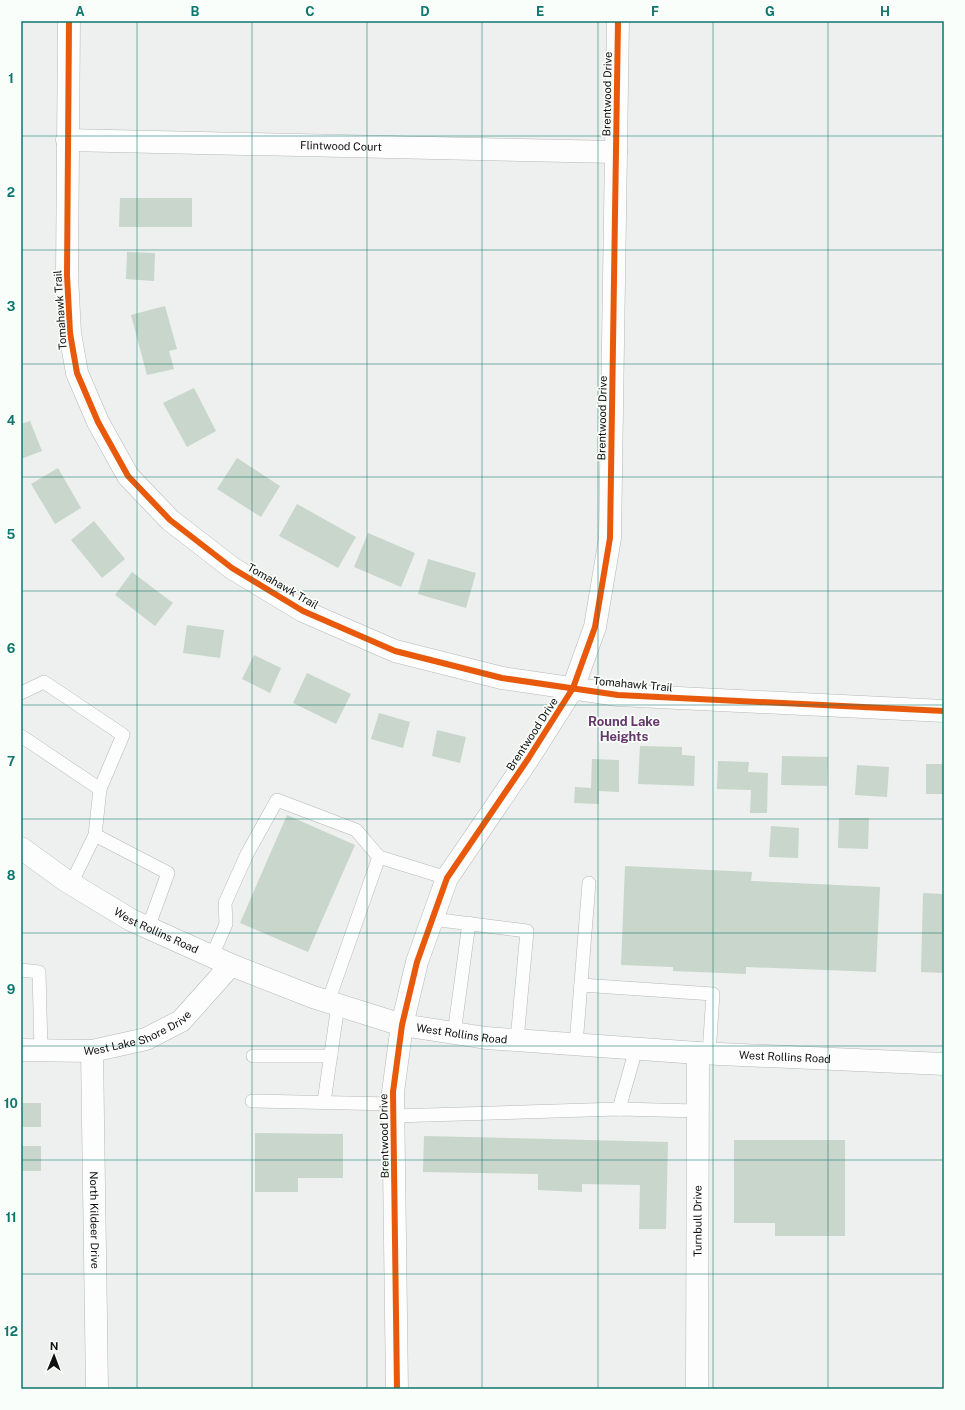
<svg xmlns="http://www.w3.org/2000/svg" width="965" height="1410" font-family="'Public Sans',sans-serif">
	<rect width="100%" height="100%" fill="#edf0ee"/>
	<g fill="#c8d6cb">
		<polygon points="120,198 192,198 192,227 119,227"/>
		<polygon points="127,252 155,253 154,281 126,279"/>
		<polygon points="165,306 177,349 169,351 174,369 147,375 131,315"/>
		<polygon points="194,388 216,431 187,447 163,403"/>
		<polygon points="30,421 42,451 21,459 21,424"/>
		<polygon points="237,458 280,486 261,517 217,489"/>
		<polygon points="58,468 81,508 55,524 31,484"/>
		<polygon points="297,504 356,537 338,568 279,536"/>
		<polygon points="94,521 125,559 102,578 71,540"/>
		<polygon points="368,533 415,553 401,587 354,567"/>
		<polygon points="428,559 476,573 466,608 418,594"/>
		<polygon points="132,572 173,603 155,626 115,595"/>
		<polygon points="187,625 224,630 220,658 183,653"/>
		<polygon points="254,655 281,668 270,693 242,679"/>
		<polygon points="307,673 351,694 336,724 293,703"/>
		<polygon points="379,713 410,722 403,748 371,739"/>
		<polygon points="437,730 466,737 460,763 432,756"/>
		<polygon points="640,746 682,747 682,755 695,756 694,786 638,784"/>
		<polygon points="782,756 828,757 827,786 781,785"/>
		<polygon points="592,759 619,760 619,792 599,791 599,804 574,803 575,787 591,788"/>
		<polygon points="718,761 749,762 748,772 768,773 767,813 750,813 751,790 717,789"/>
		<rect x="926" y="764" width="18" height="30"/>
		<polygon points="857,765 889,767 887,797 855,795"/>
		<polygon points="287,815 355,845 308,952 240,923"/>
		<polygon points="839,818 869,818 868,849 838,848"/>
		<polygon points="771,826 799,828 798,858 769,857"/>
		<polygon points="625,866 752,872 751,881 880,887 876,972 746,967 746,974 673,971 673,967 621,965"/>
		<polygon points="923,893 944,894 944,973 921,972"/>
		<rect x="21" y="1103" width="20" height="24"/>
		<polygon points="255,1133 343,1134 343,1178 298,1178 298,1192 255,1192"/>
		<polygon points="424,1136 668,1142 666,1229 639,1229 640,1185 582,1184 582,1192 538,1190 538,1174 423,1172"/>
		<polygon points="734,1140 845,1140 845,1236 775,1236 775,1223 734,1223"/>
		<rect x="21" y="1146" width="20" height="25"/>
	</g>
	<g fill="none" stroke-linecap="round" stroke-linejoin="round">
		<defs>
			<g id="lane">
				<polyline points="21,693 44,682 123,735 100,789"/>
				<polyline points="21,736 100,789 95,835 71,884"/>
				<polyline points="95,835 168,873 148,928"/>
				<polyline points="432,919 527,931 517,1040"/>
				<polyline points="212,956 226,924 225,903 247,854 277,800 356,830 379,857 447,878"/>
				<polyline points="21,970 39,972 41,1050"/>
				<polyline points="581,985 713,994 709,1054"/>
				<polyline points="328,1002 379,857"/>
				<polyline points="454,1034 469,923"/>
				<polyline points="576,1045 589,883"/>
				<polyline points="253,1056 331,1056"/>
				<polyline points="252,1101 393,1104"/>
				<polyline points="324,1102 338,1005"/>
				<polyline points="619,1109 636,1049"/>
				<polyline points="394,1116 619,1109 698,1111"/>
			</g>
			<g id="street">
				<polyline points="69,21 67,275 70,333 77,373 98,422 128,476 170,520 232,568 303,611 395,651 502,678 618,695 944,711"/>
				<path id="s1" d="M 67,140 L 616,152"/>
				<path id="s2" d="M 21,1050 L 92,1051 L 146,1039 L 181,1021 L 231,965"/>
				<path id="s3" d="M 92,1051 L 97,1389"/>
				<polyline points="397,1389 393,1092 402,1025 417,962 447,878 528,759 573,688 595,627 610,538 618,21"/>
				<path id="s4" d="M 697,1389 L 698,1053"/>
			</g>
			<g id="secondary">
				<path id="s5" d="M 21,848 L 65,880 L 131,920 L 231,965 L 313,997 L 402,1025 L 486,1038 L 698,1053 L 944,1064"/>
			</g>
		</defs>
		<use href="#lane" stroke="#b6b8b6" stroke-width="14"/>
		<use href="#street" stroke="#b6b8b6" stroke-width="23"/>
		<use href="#secondary" stroke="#b6b8b6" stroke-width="23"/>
		<use href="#lane" stroke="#fcfdfc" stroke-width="13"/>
		<use href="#street" stroke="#fcfdfc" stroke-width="22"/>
		<use href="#secondary" stroke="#fcfdfc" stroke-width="22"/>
		<defs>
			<g id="cycleway">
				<polyline points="69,21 67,275 70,333 77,373 98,422 128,476 170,520 232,568 303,611 395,651 502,678 618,695 944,711"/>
				<polyline points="397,1389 393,1092 402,1025 417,962 447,878 528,759 573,688 595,627 610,538 618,21"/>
			</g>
		</defs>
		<use href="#cycleway" stroke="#f9fefa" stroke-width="8"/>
		<use href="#cycleway" stroke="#e8590c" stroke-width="6"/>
	</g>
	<path fill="none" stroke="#0f766e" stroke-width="1" stroke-opacity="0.55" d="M 137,21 L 137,1389M 252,21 L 252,1389M 367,21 L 367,1389M 482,21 L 482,1389M 598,21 L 598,1389M 713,21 L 713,1389M 828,21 L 828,1389M 21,136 L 944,136M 21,250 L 944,250M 21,364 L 944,364M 21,477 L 944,477M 21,591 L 944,591M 21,705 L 944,705M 21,819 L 944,819M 21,933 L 944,933M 21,1046 L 944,1046M 21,1160 L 944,1160M 21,1274 L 944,1274"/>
	<g text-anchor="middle" stroke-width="3.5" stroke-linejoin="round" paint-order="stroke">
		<g font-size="11" fill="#0f100f" stroke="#f9fefa">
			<text transform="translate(607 94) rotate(-89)" y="4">Brentwood Drive</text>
			<text dy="4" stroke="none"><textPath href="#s1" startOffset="274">Flintwood Court</textPath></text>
			<text transform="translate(60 310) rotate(-94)" y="4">Tomahawk Trail</text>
			<text transform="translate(602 418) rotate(-89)" y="4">Brentwood Drive</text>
			<text transform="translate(283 586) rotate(30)" y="4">Tomahawk Trail</text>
			<text transform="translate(633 684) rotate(5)" y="4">Tomahawk Trail</text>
			<text transform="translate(532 734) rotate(-57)" y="4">Brentwood Drive</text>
			<text dy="4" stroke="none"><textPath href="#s5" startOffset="159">West Rollins Road</textPath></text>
			<text dy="4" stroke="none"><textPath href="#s2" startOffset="120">West Lake Shore Drive</textPath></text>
			<text dy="4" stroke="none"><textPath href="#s5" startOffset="483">West Rollins Road</textPath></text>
			<text dy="4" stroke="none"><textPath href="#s5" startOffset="807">West Rollins Road</textPath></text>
			<text transform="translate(384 1136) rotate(-91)" y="4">Brentwood Drive</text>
			<text dy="4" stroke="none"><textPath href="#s3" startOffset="169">North Kildeer Drive</textPath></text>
			<text dy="4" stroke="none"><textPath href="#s4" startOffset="168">Turnbull Drive</textPath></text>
		</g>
		<g font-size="13" font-weight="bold" fill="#65376c" stroke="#f9fefa">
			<text x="624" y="726">Round Lake<tspan x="624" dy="15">Heights</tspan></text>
		</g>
	</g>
	<rect width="965" height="1410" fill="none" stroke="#f9fefa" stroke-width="44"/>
	<g transform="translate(54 1356) rotate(1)" stroke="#f9fefa" stroke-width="3" paint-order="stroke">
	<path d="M0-3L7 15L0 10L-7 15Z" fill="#0f100f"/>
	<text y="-6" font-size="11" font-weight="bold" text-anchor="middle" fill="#0f100f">N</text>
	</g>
	<rect x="22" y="22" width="921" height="1366" fill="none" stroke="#0f766e" stroke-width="1.5"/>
	<g font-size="13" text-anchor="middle" font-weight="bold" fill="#0f766e">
		<text x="80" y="16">A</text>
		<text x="195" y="16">B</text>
		<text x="310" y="16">C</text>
		<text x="425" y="16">D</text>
		<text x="540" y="16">E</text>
		<text x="655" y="16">F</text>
		<text x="770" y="16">G</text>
		<text x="885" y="16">H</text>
		<text x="11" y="83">1</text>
		<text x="11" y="197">2</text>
		<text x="11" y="311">3</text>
		<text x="11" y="425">4</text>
		<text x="11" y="539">5</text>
		<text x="11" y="653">6</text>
		<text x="11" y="766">7</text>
		<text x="11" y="880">8</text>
		<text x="11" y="994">9</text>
		<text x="11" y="1108">10</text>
		<text x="11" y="1222">11</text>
		<text x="11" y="1336">12</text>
	</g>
</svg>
